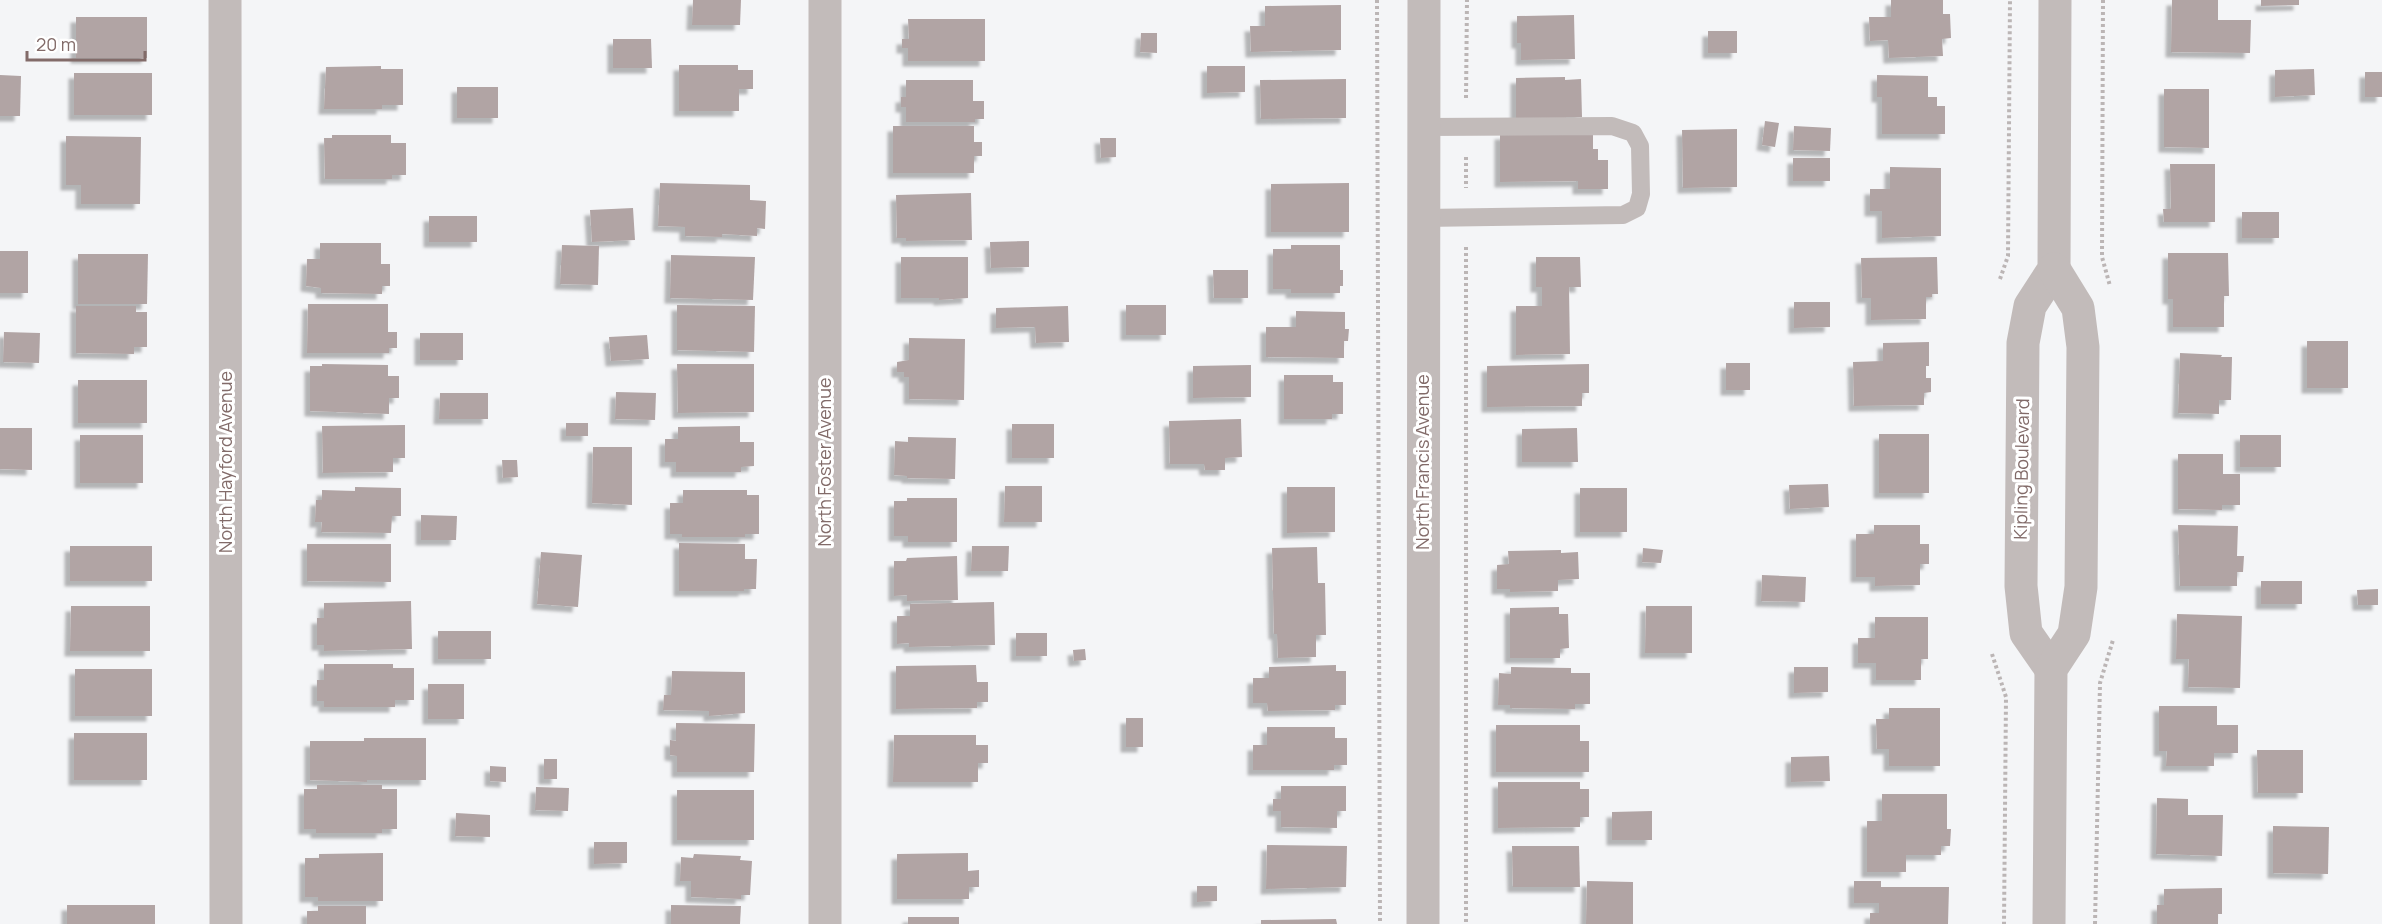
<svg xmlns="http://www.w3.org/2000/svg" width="2382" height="924" font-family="Manrope,sans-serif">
	<defs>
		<filter id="shadow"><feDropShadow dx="-5.5" dy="5.5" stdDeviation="1.5" flood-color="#0004"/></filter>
	</defs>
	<rect width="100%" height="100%" fill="#f4f5f7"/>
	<g fill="#b1a4a4" filter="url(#shadow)">
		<polygon points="693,0 741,0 740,25 692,25"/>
		<polygon points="1891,0 1943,0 1943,14 1950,14 1951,38 1942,39 1943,56 1889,58 1888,40 1870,41 1869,17 1891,17"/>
		<polygon points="2172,0 2218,0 2218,20 2251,20 2250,53 2171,52"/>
		<polygon points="2261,0 2299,0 2299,5 2261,6"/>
		<polygon points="1341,5 1341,50 1251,52 1250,26 1265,26 1265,6"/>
		<polygon points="1574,15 1575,59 1521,60 1521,43 1517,43 1517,16"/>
		<rect x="76" y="17" width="71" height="41"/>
		<polygon points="908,19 985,19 985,61 908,61 908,48 902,48 902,39 909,39"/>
		<rect x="1708" y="31" width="29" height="22"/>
		<polygon points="1141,33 1157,33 1157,53 1140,52"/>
		<polygon points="613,39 651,39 652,68 613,68"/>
		<polygon points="679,65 738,65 738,70 753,70 753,89 739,89 739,111 679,111"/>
		<polygon points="381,66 381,69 403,69 403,105 382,105 382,109 324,109 326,67"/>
		<polygon points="1207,66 1245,66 1245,92 1207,93"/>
		<polygon points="2314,69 2315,95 2275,97 2275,70"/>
		<rect x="2365" y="72" width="17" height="25"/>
		<rect x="74" y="73" width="78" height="42"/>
		<polygon points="0,75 21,76 20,116 0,116"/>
		<polygon points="1877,75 1928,76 1928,97 1937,97 1937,106 1945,106 1945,134 1882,134 1882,97 1877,97"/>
		<polygon points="1565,77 1565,80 1581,79 1582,117 1566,117 1566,119 1516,120 1516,78"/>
		<polygon points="1346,79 1346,118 1261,119 1260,80"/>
		<polygon points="906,80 973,80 973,101 984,101 984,119 975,119 975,122 906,122 906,107 901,107 901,97 906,97"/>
		<rect x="457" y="87" width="41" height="31"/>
		<polygon points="2164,89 2209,89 2209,148 2164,147"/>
		<polygon points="1765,121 1779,123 1775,147 1762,145"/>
		<polygon points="893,126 974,126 974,142 982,142 982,156 974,156 974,173 893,173"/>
		<polygon points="1794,126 1831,128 1830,151 1793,150"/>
		<polygon points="1737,129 1737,187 1683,188 1682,130"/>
		<polygon points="1593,132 1593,149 1598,149 1598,160 1608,160 1608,189 1578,189 1578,181 1500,182 1500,134"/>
		<polygon points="332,135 391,135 391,143 406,143 406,175 392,175 392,179 325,179 324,138 332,138"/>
		<polygon points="66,136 141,137 140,204 81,204 81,185 66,185"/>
		<polygon points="1100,138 1116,138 1116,157 1101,158"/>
		<rect x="1793" y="158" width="37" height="23"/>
		<polygon points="2170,164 2215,164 2215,222 2164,222 2163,209 2171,209"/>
		<polygon points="1890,167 1941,168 1941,236 1882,238 1882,211 1870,211 1870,189 1890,189"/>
		<polygon points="660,183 750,185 750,200 766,201 765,229 757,228 757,236 722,234 722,237 685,236 685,227 658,226"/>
		<polygon points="1349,183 1349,232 1271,232 1271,184"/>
		<polygon points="971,193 972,240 906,241 906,238 897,238 896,195"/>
		<polygon points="633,208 635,240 592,242 590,210"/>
		<rect x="2242" y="212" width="37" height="26"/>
		<rect x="429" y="216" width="48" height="26"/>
		<polygon points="1029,241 1029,267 991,268 990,242"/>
		<polygon points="320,243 381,243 381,264 390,264 390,286 382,286 382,294 321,293 321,288 306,286 307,259 320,259"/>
		<polygon points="562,245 599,246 598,285 560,284"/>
		<polygon points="1291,245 1340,245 1340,270 1343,270 1343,286 1340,286 1340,293 1291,293 1291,289 1273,289 1273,249 1291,249"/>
		<rect x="0" y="251" width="28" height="42"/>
		<polygon points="2168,253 2228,253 2229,296 2224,296 2224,327 2173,327 2173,299 2168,299"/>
		<polygon points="78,254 148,254 147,304 78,304"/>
		<polygon points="671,255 755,257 753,300 670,298"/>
		<polygon points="901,257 968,257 968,298 939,300 939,298 901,298"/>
		<polygon points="1536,257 1580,257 1581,287 1569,287 1570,354 1516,355 1516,306 1542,306 1542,287 1536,287"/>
		<polygon points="1937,257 1938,294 1932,294 1932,297 1926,297 1926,319 1871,320 1871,298 1862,298 1861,258"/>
		<polygon points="1213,270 1248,270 1248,298 1214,298"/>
		<polygon points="1794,302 1830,302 1830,327 1794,328"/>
		<polygon points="308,304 388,304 388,332 397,332 397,348 389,348 389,353 307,353"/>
		<polygon points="677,305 755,306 754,352 677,350"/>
		<rect x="1126" y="305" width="40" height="30"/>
		<polygon points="76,306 136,306 136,312 147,312 147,347 134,347 134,354 76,353"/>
		<polygon points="1068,306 1069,342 1036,343 1035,327 996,328 996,308"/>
		<polygon points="1296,311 1345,312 1345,329 1349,329 1348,341 1344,341 1344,358 1266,357 1266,327 1296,327"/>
		<polygon points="4,332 40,333 39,363 3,362"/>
		<rect x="420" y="333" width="43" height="27"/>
		<polygon points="647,335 649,359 611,361 609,337"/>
		<polygon points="909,338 965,339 964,400 909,399 909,377 904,377 904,372 897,372 897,362 909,360"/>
		<rect x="2307" y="341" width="41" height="47"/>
		<polygon points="1929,342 1929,366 1926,366 1926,378 1931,378 1931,392 1924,393 1924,405 1854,406 1853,362 1883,361 1883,343"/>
		<polygon points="2180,353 2222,355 2221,357 2232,357 2231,400 2219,400 2219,414 2178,413"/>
		<rect x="1726" y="363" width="24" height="27"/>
		<polygon points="322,364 388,365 388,376 399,376 399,398 389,398 389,414 310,411 310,366 322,366"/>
		<polygon points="677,364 754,364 754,412 678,413"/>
		<polygon points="1589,364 1589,393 1582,393 1582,406 1487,407 1487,366"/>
		<polygon points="1251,365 1251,397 1193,398 1193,366"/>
		<polygon points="1284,375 1333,375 1333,382 1343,382 1343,414 1332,414 1332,419 1284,419"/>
		<rect x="78" y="380" width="69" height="43"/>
		<polygon points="616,392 656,393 655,420 615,419"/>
		<polygon points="440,393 488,393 488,419 439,419"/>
		<polygon points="1241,419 1242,457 1225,458 1225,470 1205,470 1204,464 1170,464 1169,421"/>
		<rect x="566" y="423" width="22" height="13"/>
		<rect x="1012" y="424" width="42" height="34"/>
		<polygon points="405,425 405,458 393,458 393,472 323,473 322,426"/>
		<polygon points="740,426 740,442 754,442 754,466 741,467 741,472 676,472 676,462 665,462 665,439 678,439 678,427"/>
		<polygon points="0,428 32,428 32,470 0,469"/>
		<polygon points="1577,428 1578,462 1522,462 1522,429"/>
		<rect x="1879" y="434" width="50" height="59"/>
		<rect x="80" y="435" width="63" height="48"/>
		<rect x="2240" y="435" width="41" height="32"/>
		<polygon points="908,437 956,438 955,479 907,478 907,476 894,475 895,441 908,442"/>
		<polygon points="593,447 632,447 632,505 592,503"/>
		<polygon points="2178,454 2223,454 2223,474 2240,474 2240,505 2222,505 2222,510 2178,509"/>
		<polygon points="502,460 517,460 518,477 503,478"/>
		<polygon points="1828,484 1829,507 1790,509 1789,485"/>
		<polygon points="1005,486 1042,486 1042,522 1004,522"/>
		<polygon points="355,487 401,488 401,516 392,516 391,533 321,532 322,522 315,522 316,500 322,500 322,490 355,491"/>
		<polygon points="1287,487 1335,487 1335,532 1287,533"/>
		<rect x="1580" y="488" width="47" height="44"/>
		<polygon points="683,490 747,490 747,495 759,495 759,534 745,534 745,537 682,537 682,534 670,534 670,503 683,503"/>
		<polygon points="907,498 957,498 957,542 908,542 908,536 894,536 894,501 907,501"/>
		<polygon points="421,515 457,516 456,540 421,540"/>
		<polygon points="1874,525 1920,525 1920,544 1929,544 1929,564 1920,564 1920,585 1875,586 1875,577 1856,577 1856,534 1874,534"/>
		<polygon points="2178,525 2238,526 2237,556 2244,556 2243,572 2237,572 2237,586 2180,586"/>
		<polygon points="679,543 745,544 745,559 757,559 756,589 744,589 744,591 679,591"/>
		<polygon points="307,544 391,544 391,582 307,581"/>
		<rect x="70" y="546" width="82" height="35"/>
		<polygon points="972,546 1009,546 1008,571 971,571"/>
		<polygon points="1317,547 1318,583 1325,583 1326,635 1316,635 1316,657 1278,658 1277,634 1274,634 1272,548"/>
		<polygon points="1643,548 1663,550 1661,563 1642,562"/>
		<polygon points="1561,550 1561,553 1578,552 1579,579 1558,580 1558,591 1510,592 1510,589 1497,589 1497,565 1509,564 1508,551"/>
		<polygon points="541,552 582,555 578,607 537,604"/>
		<polygon points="957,556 958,600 907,601 907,595 894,596 894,561 906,561 907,558"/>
		<polygon points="1762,575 1806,577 1805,602 1761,601"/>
		<rect x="2261" y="581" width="41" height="23"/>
		<polygon points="2378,589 2378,605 2358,605 2357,590"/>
		<polygon points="411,601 412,649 324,651 324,645 317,645 317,618 324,618 324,603"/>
		<polygon points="994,602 995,645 909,647 909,643 897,644 897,616 910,616 910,604"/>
		<polygon points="71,606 150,606 150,651 70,651"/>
		<polygon points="1646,606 1692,606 1692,653 1645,653"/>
		<polygon points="1559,607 1559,614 1568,614 1569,648 1560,649 1560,658 1510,658 1510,608"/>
		<polygon points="2177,614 2242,616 2240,688 2188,687 2189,659 2176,659"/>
		<polygon points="1875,617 1928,617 1928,659 1921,659 1921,680 1876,680 1876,663 1858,663 1858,638 1875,638"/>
		<rect x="438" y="631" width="53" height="28"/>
		<rect x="1016" y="633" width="31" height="23"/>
		<polygon points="1085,649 1086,660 1074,661 1073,650"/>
		<polygon points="324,664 393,664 393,668 414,668 414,700 395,700 395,707 324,707 324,701 317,701 317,680 324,680"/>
		<polygon points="976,665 977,682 988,682 988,702 977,702 977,708 896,709 896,666"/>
		<polygon points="1336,665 1336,671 1346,671 1346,705 1335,705 1335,710 1268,711 1267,703 1253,703 1253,678 1269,678 1269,667"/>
		<polygon points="1511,667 1571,668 1571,673 1590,673 1590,704 1575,704 1575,709 1510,708 1510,705 1498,705 1499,673 1511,674"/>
		<polygon points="1794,667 1828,667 1828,692 1794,693"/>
		<rect x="75" y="669" width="77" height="47"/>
		<polygon points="672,671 745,672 745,713 709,716 709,711 663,710 664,695 671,695"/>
		<rect x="428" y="684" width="36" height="35"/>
		<polygon points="2159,706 2217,706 2217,725 2238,725 2238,753 2214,753 2214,766 2166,766 2167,751 2159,751"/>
		<polygon points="1889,708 1940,708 1940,766 1889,766 1889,749 1877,749 1876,719 1889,719"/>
		<rect x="1126" y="718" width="17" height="29"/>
		<polygon points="676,723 755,724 754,772 677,772 677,756 670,755 670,740 676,741"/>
		<polygon points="1496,725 1580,725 1580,741 1589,741 1589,772 1496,772"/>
		<polygon points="1267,727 1335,727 1335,738 1347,738 1347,765 1334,765 1334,770 1253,770 1253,745 1267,745"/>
		<rect x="74" y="733" width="73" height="47"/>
		<polygon points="894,735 976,735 976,745 988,745 988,763 978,763 978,782 893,782"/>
		<polygon points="364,738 426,738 426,780 367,780 367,782 310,780 310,741 364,741"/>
		<polygon points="2257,750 2303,750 2303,793 2258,793"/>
		<polygon points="1829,756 1830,781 1791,782 1791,757"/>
		<rect x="544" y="759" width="13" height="20"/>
		<polygon points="490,766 506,767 506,782 490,781"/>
		<polygon points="1498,782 1580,782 1580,789 1589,789 1589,817 1580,817 1580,827 1498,828"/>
		<polygon points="317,785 382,785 382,789 397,789 397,829 382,829 382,833 316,833 316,829 304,829 304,789 317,789"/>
		<polygon points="1281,786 1346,786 1346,811 1337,811 1337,828 1281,827 1281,811 1273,811 1273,799 1281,799"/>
		<polygon points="536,787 569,788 568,811 535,810"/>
		<rect x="677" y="790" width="77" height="50"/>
		<polygon points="1882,794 1947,794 1947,829 1951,829 1950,846 1941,846 1941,855 1906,855 1906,872 1867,872 1867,821 1882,821"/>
		<polygon points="2157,798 2188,799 2188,815 2223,815 2222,856 2156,854"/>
		<polygon points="1652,811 1652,840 1612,840 1612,812"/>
		<polygon points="456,813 490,815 490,837 455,836"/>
		<polygon points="2273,826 2329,827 2328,874 2273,873"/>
		<polygon points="594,842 627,842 627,863 594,864"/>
		<polygon points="1267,845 1347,846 1346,887 1266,889"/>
		<polygon points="1512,846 1579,846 1580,887 1513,887"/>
		<polygon points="383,853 383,901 318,901 318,897 305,897 305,858 319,858 319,854"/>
		<polygon points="968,853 968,871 979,870 979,887 969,887 969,899 897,899 897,854"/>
		<polygon points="694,854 741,856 740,860 752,861 750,895 741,895 741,899 691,897 691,881 680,881 681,857 693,858"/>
		<polygon points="1587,881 1633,882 1633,924 1586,924"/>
		<polygon points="1854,881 1881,881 1881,887 1949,887 1948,924 1870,924 1870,913 1879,913 1879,903 1854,903"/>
		<polygon points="1197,886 1217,886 1217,901 1197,902"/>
		<polygon points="2222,888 2222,914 2218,914 2218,924 2157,924 2157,905 2164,905 2164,889"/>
		<rect x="67" y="905" width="88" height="19"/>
		<polygon points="671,905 741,906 740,924 671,924"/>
		<polygon points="318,906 366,906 366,924 307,924 307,911 318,911"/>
		<rect x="908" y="917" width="51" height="7"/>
		<polygon points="1336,919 1337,924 1261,924 1261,920"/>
	</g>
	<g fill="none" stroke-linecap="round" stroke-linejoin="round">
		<g stroke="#bbb5b5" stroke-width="4" stroke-dasharray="3 3" stroke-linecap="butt">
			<polyline points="1377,0 1380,924"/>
			<polyline points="2103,0 2102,257 2110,286"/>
			<polyline points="1466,98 1467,0"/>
			<polyline points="1466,157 1466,188"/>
			<polyline points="1466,247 1466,924"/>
			<polyline points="2000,279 2008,256 2010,0"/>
			<polyline points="1992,654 2006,697 2004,924"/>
			<polyline points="2095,924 2100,683 2113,640"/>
		</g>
		<polyline stroke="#c2bbba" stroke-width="18" points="1423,218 1623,215 1637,208 1641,194 1640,146 1633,133 1612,126 1424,127"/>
		<g stroke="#c2bbba" stroke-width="33">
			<polyline points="225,0 226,924"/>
			<polyline points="2051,669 2026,633 2021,586 2023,343 2030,306 2054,269 2055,0"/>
			<polyline points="825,924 825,0"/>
			<polyline points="1423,924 1424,0"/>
			<polyline points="2049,924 2051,669 2074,634 2081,587 2083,347 2078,308 2054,269"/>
		</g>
	</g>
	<g text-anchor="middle" stroke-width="6" stroke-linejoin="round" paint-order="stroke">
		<g font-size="18" fill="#826b69" stroke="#fff">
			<text transform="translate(226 462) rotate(-90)" y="6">North Hayford Avenue</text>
			<text transform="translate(825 462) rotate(-90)" y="6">North Foster Avenue</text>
			<text transform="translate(1423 462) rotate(-90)" y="6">North Francis Avenue</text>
			<text transform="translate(2022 469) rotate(-89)" y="6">Kipling Boulevard</text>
		</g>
	</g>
	<path d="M27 51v9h118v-9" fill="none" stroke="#826b69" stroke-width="3"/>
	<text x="36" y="51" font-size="18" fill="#826b69" stroke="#ffffff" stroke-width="4.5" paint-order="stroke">20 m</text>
</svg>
